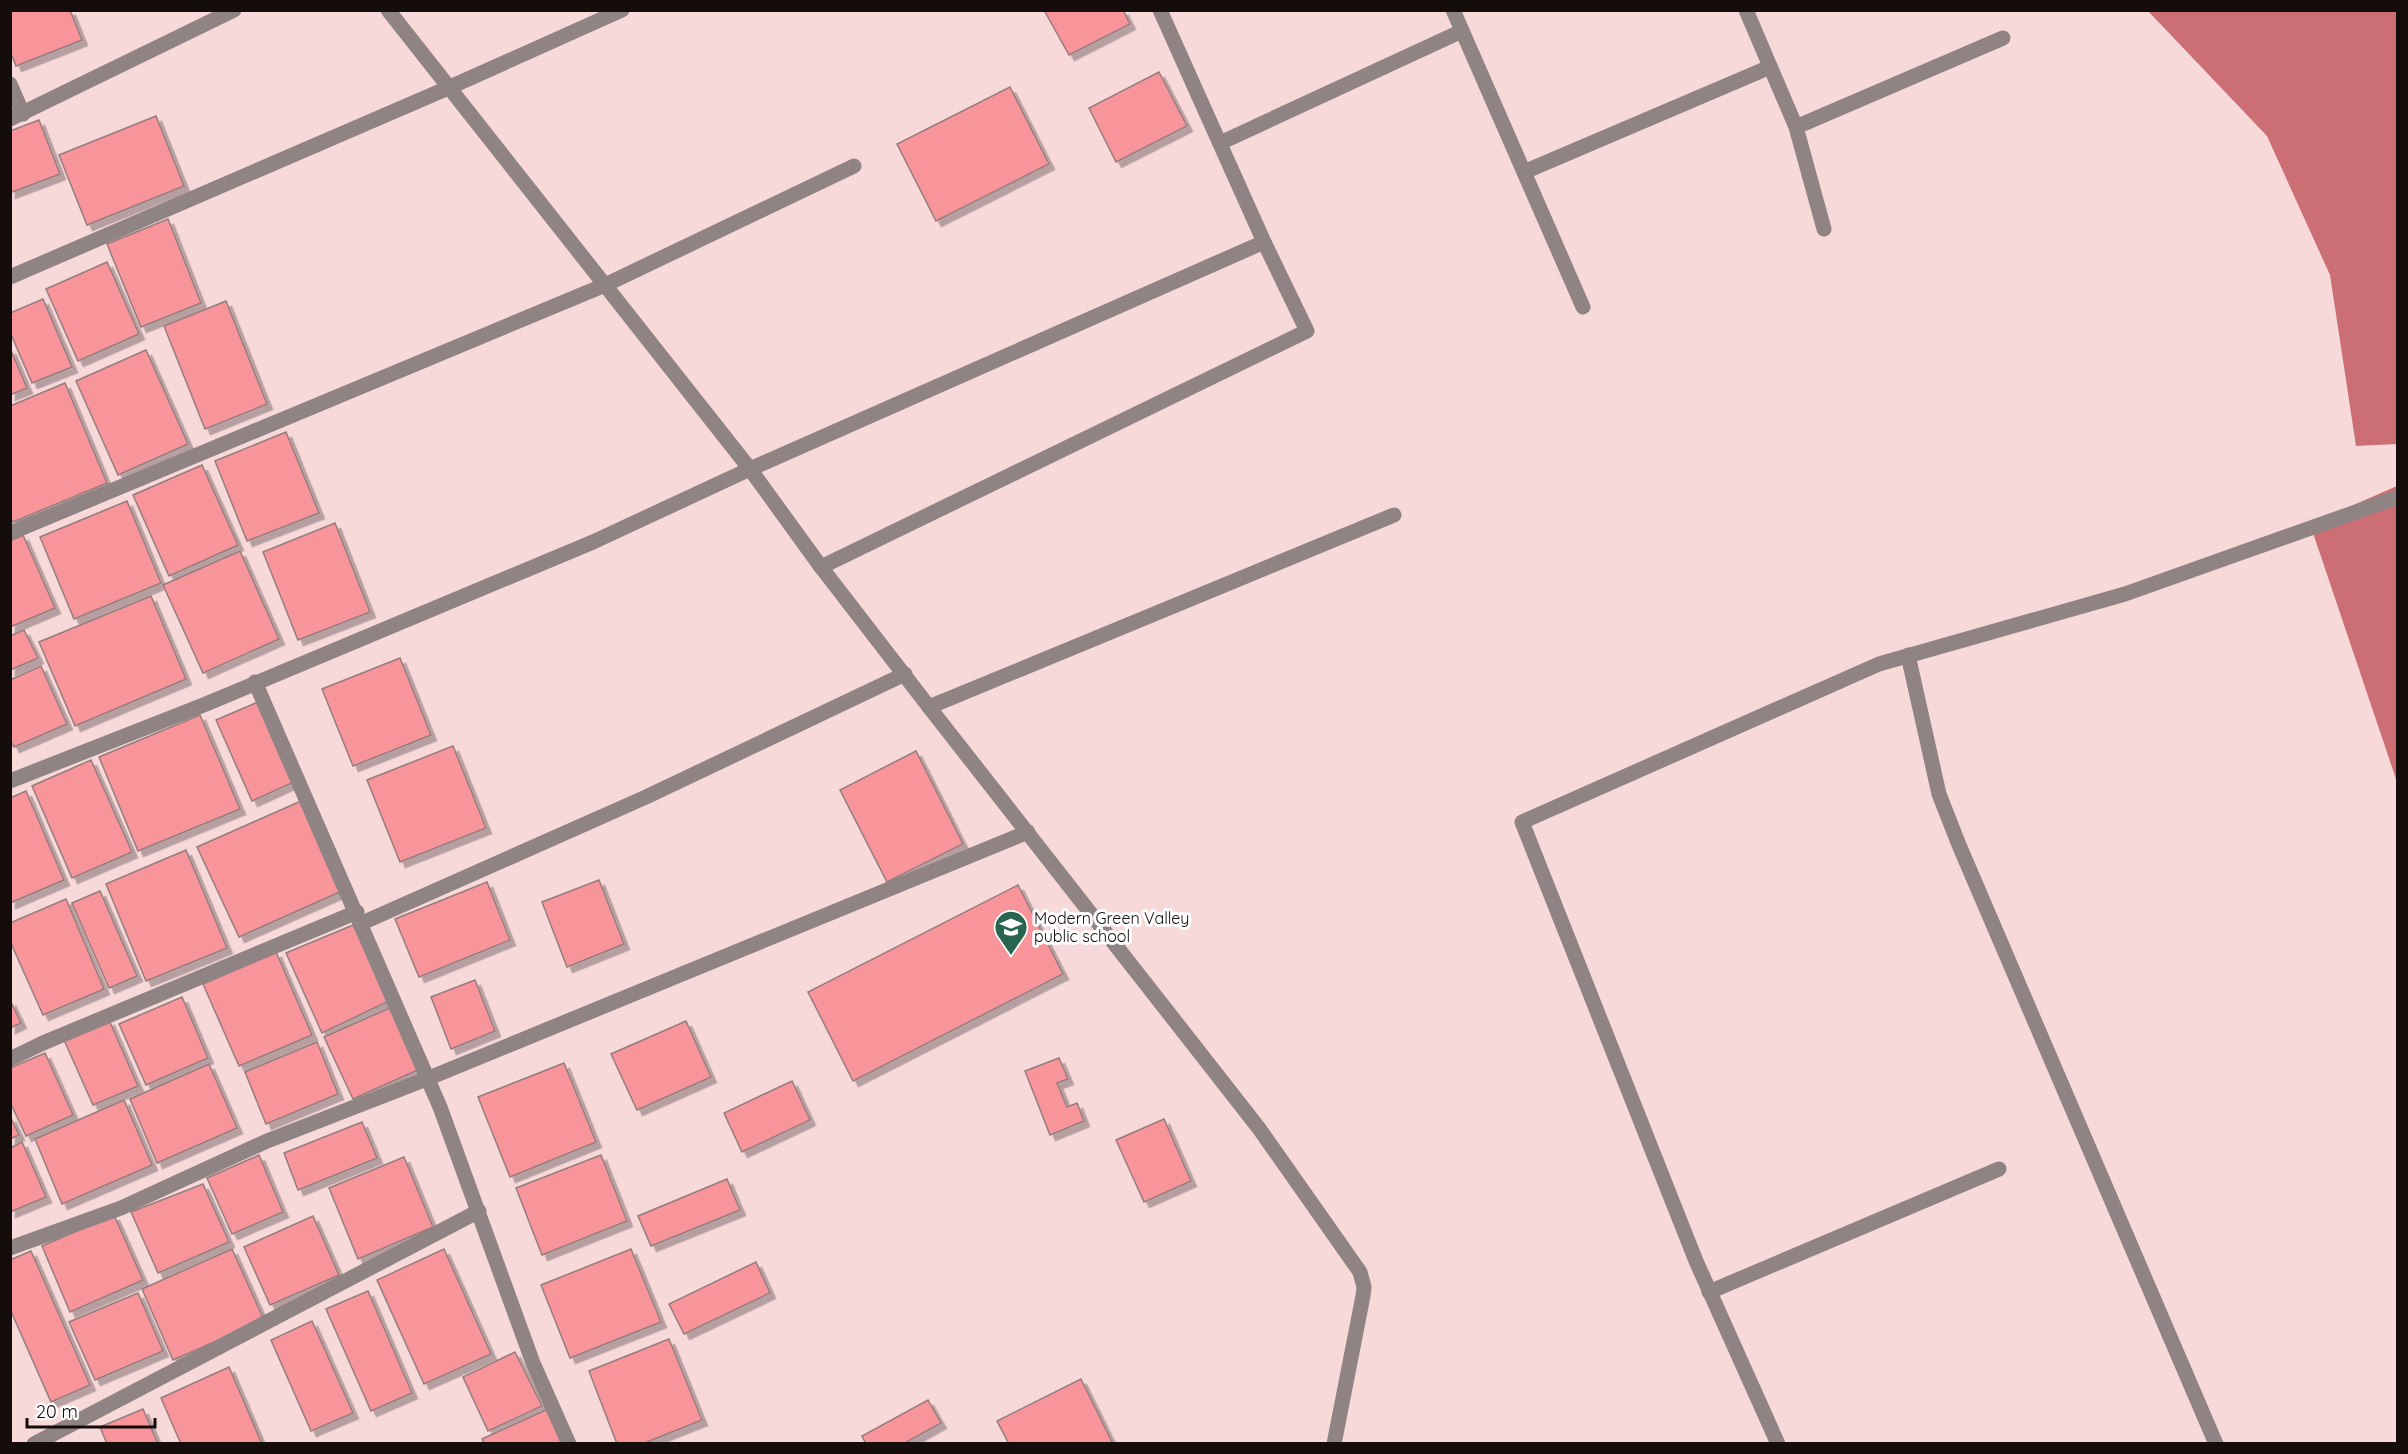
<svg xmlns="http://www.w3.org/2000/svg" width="2408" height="1454" font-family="Quicksand,sans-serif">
	<defs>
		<filter id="shadow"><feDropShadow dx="5.5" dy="5.5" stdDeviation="0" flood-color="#0004"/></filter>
	</defs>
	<rect width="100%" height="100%" fill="#f7d9da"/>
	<g fill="#cc6f75">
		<polygon points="2148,11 2397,11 2397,444 2356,446 2330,275 2267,136"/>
		<polygon points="2397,486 2397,782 2310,524"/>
	</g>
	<g fill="#f7959a" stroke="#967c7d" stroke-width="1.5" filter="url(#shadow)">
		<polygon points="10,10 70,10 82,40 16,66 10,51"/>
		<polygon points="1044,10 1123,10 1130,24 1069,55"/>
		<polygon points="1159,72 1187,126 1116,162 1089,108"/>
		<polygon points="1010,87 1049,164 936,221 897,144"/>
		<polygon points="156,116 184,186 87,225 59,155"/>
		<polygon points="39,120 60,174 10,193 10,131"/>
		<polygon points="168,219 201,303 141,327 107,244"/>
		<polygon points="107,262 139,334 78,361 46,289"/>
		<polygon points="43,299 72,367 32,383 10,332 10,313"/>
		<polygon points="226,301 267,404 205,429 164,326"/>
		<polygon points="10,348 27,388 10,395"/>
		<polygon points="146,350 188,444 118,475 76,381"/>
		<polygon points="65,383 107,483 13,522 10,516 10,406"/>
		<polygon points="286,432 319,513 247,541 215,461"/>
		<polygon points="202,465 238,545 169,576 133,495"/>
		<polygon points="127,501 161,583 74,619 40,537"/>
		<polygon points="335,523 370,612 298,640 263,552"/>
		<polygon points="23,535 55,608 10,627 10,541"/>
		<polygon points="240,551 279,639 203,673 163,585"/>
		<polygon points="151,596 186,679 75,726 39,642"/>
		<polygon points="24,630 38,658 10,670 10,636"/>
		<polygon points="400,658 431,735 353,766 322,689"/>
		<polygon points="41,666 67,724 14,747 10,739 10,680"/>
		<polygon points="258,702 294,782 252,801 216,720"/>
		<polygon points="200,715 240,809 138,851 99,757"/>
		<polygon points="453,746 486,828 400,862 367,780"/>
		<polygon points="916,751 963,844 887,882 840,790"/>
		<polygon points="91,760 132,852 72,878 32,786"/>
		<polygon points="26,791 64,880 10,903 10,798"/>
		<polygon points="301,801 342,891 239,937 197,847"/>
		<polygon points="186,850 227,948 146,981 106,884"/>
		<polygon points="599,880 624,944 567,967 542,902"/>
		<polygon points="487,882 510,940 419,977 395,919"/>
		<polygon points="1018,885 1063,974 853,1081 808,992"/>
		<polygon points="100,891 137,976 109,988 72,903"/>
		<polygon points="66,899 104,989 43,1015 10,941 10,923"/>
		<polygon points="353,925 391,1000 322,1033 286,953"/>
		<polygon points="276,952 312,1035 239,1066 203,984"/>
		<polygon points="475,980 495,1031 451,1049 431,997"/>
		<polygon points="182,997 208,1058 146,1085 119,1024"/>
		<polygon points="10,1000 21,1023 10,1028"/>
		<polygon points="392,1007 420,1069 353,1099 324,1037"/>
		<polygon points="109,1020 138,1086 93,1105 64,1040"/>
		<polygon points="686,1021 711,1077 637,1110 611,1054"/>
		<polygon points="317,1042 338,1094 266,1124 245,1072"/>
		<polygon points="45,1053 73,1115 26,1136 10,1102 10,1068"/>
		<polygon points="1059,1058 1068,1079 1057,1083 1067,1107 1077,1103 1084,1121 1050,1135 1025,1071"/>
		<polygon points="564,1063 596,1142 510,1177 478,1097"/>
		<polygon points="209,1064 237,1128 157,1163 130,1099"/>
		<polygon points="792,1081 810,1120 742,1152 724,1113"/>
		<polygon points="124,1100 152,1165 62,1204 35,1139"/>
		<polygon points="10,1116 19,1135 10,1139"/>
		<polygon points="1164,1119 1191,1181 1144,1202 1116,1140"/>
		<polygon points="362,1122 377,1158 298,1190 284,1153"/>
		<polygon points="22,1142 46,1197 10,1212 10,1148"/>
		<polygon points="259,1155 283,1212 232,1234 207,1178"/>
		<polygon points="601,1155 627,1221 542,1255 516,1188"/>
		<polygon points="404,1157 433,1227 358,1259 329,1188"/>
		<polygon points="727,1179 740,1210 651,1246 638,1216"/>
		<polygon points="203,1184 229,1242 158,1273 131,1212"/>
		<polygon points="114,1215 143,1280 70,1312 42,1246"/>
		<polygon points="313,1216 339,1275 270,1305 244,1247"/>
		<polygon points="232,1249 264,1320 173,1360 142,1289"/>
		<polygon points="444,1249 491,1354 424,1384 377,1280"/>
		<polygon points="631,1249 661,1322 570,1358 541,1285"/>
		<polygon points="31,1251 90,1385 51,1402 10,1309 10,1260"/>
		<polygon points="756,1262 770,1293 684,1334 669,1304"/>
		<polygon points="368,1291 412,1393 371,1411 326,1309"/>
		<polygon points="138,1293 163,1351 95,1380 69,1322"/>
		<polygon points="312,1321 353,1413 311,1431 271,1340"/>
		<polygon points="669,1339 702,1420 642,1444 617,1444 589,1371"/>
		<polygon points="515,1352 542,1406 488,1431 463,1377"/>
		<polygon points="229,1367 262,1444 181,1444 161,1398"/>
		<polygon points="1081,1379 1113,1444 1009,1444 997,1421"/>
		<polygon points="928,1400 941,1423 903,1444 866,1444 862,1436"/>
		<polygon points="143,1409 158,1444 107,1444 100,1427"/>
		<polygon points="548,1409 564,1444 484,1444 482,1439"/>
	</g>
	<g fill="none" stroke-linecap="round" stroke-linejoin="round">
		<polyline stroke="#8f8383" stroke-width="15" points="1709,1292 1999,1169"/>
		<g stroke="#8f8383" stroke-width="15">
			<polyline points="388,10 750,469 821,567 929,707 1258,1127 1360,1272 1364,1287 1363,1296 1334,1444"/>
			<polyline points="1453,10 1583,307"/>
			<polyline points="1746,10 1796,127 1824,229"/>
			<polyline points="10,84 23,114"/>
			<polyline points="10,119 234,10"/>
			<polyline points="1796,127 2003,38"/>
			<polyline points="1220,143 1462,31"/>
			<polyline points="1524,172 1770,67"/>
			<polyline points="10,277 448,88 622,10"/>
			<polyline points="10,533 605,285 854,166"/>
			<polyline points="821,567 1307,331 1264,242 1160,10"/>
			<polyline points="1908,655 1939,794 1959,845 2216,1444"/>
			<polyline points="255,682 440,1107 533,1363 569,1444"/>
			<polyline points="929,707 1394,515"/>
			<polyline points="10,781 206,704 593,542 750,469 1264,242"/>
			<polyline points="362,923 646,797 905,674"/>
			<polyline points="10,1059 43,1043 357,912"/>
			<polyline points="10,1248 121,1208 267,1141 429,1078 1028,832"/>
			<polyline points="34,1444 479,1211"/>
			<polyline points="1778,1444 1696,1261 1522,822 1879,664 2125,594 2398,497"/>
		</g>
	</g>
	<defs>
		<symbol id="school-pin" viewBox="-11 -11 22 30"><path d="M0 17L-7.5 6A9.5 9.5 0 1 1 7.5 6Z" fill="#28644f" stroke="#fff"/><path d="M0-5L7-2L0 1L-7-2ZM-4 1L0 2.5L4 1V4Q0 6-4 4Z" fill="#fff"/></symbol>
	</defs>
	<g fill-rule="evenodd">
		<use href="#school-pin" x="992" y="908" width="38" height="52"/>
	</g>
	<g text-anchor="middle" stroke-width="6" stroke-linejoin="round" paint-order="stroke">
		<g font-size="16" fill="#150c0c" stroke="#fff" text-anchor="start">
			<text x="1034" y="924">Modern Green Valley<tspan x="1034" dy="18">public school</tspan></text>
		</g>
	</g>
	<rect width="2408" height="1454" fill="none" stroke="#150c0c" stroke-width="24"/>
	<path d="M27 1418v9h128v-9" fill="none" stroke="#150c0c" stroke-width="3"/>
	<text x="36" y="1418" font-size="18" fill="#150c0c" stroke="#ffffff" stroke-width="4.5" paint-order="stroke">20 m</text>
</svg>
